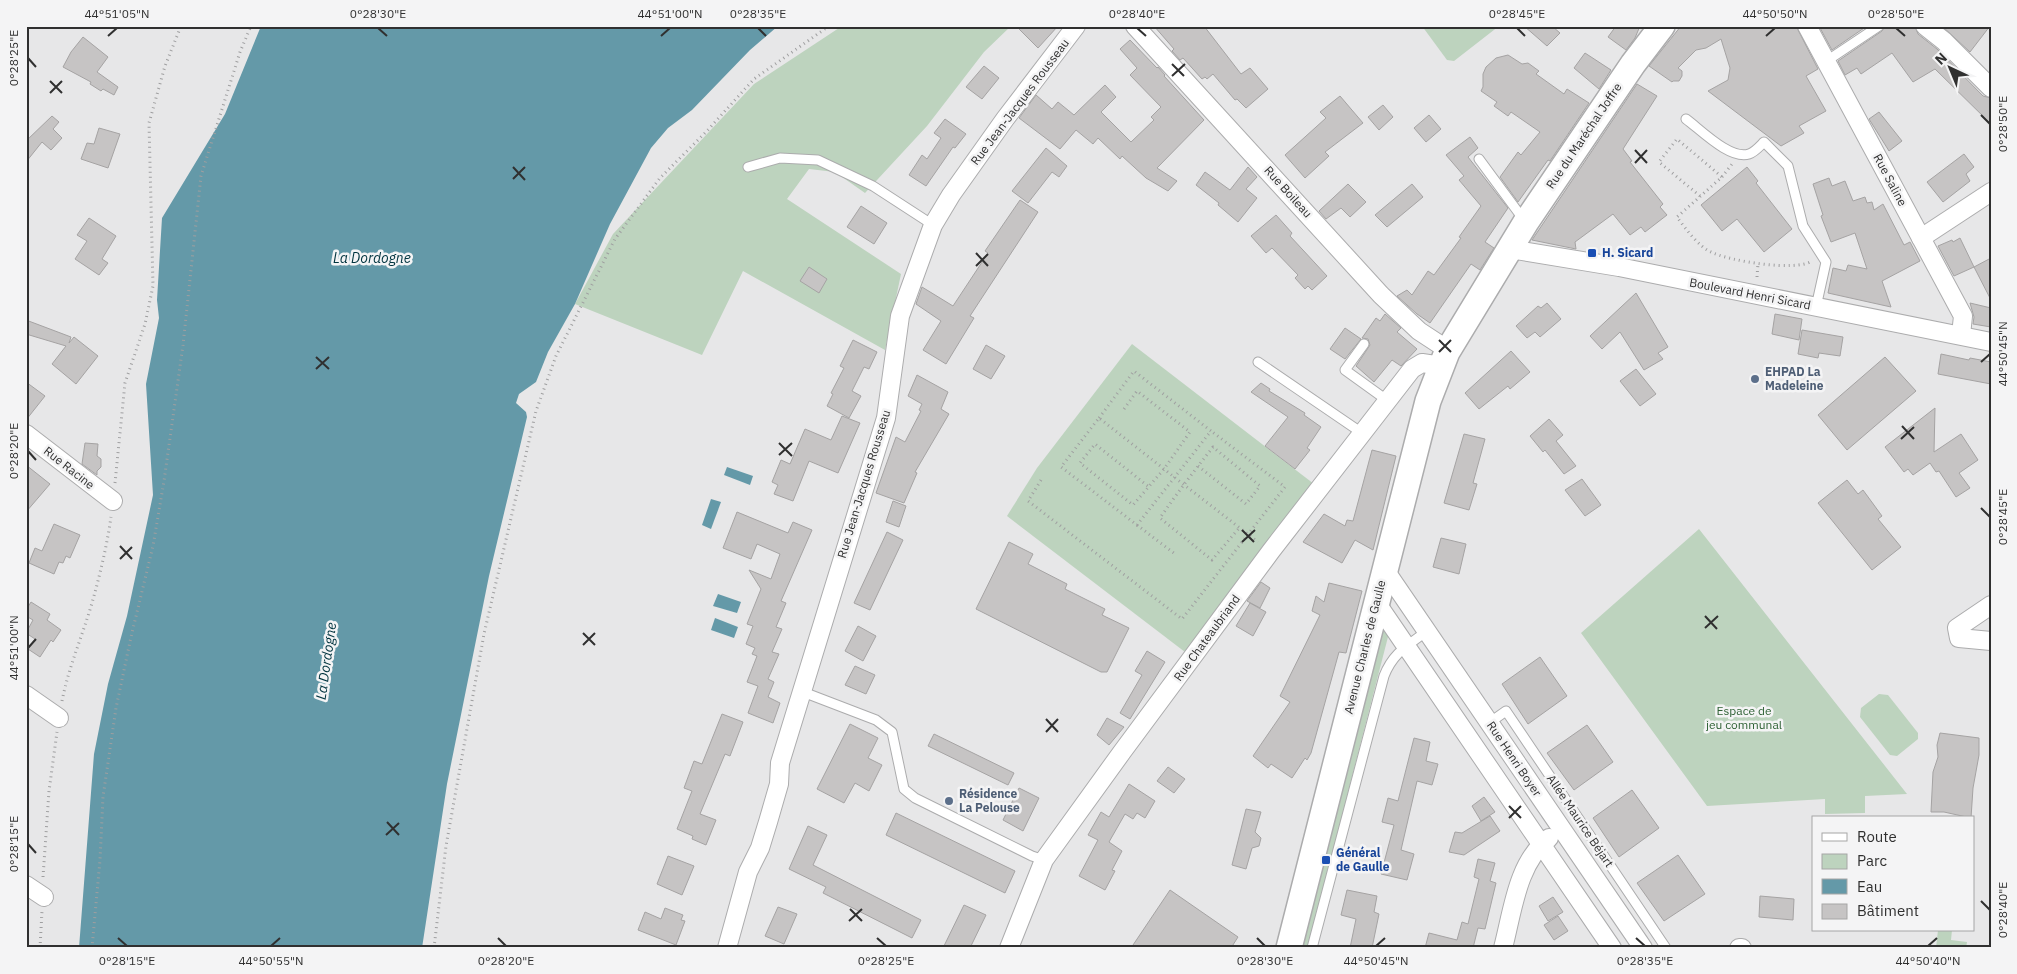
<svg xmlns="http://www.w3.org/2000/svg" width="2017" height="974" font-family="'IBM Plex Sans',sans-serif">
	<rect width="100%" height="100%" fill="#e7e7e8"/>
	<g fill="#bdd3be">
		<polygon points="842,26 1011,26 984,52 927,126 865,193 835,172 809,169 787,199 901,274 885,350 743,271 702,355 575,304 613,234 754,84"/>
		<polygon points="1422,26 1499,26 1454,61 1447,60"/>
		<polygon points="1132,344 1314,484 1185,652 1007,516 1037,468"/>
		<polygon points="1699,529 1907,794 1865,796 1865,813 1825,814 1825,799 1707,806 1581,633"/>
		<polygon points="1382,628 1389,633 1308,948 1300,948"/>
		<polygon points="1879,694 1888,695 1918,733 1918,739 1897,756 1890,755 1860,717 1861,708"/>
		<polygon points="1938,930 1952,930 1951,940 1967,942 1966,948 1936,948"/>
	</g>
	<g fill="#6499a8">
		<polygon points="261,26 778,26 750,50 692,110 668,128 651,148 610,224 575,304 548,352 536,382 519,394 516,403 526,412 527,417 489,576 447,784 422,948 79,948 94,754 108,684 127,616 153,495 146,384 159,318 157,300 162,218 225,114"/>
		<polygon points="727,467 753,476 750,485 724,475"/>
		<polygon points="711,499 721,502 711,529 702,525"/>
		<polygon points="718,594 741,602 737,613 713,606"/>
		<polygon points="715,618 738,627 734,638 711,630"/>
	</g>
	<g fill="#c6c4c4" stroke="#a5a3a3">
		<polygon points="1016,26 1058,26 1038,48"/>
		<polygon points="1154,26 1204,26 1241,74 1250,68 1268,89 1246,108 1237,99 1235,100 1213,74 1207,79 1205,77 1202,79 1183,58 1180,60 1172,51 1174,49"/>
		<polygon points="1524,26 1552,26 1560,33 1547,46"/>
		<polygon points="1616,26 1640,26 1635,38 1626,50 1608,37"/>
		<polygon points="1681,26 1796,26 1818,69 1806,76 1826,111 1799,126 1804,133 1781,146 1708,91 1728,80 1730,68 1721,39 1706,48 1696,50 1678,68 1682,71 1682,76 1679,81 1673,81 1672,82 1649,66"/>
		<polygon points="1819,26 1867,26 1832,50"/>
		<polygon points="1885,26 1915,26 1918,34 1937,49 1983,96 1991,98 1991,124 1935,69 1913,82 1892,53 1861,74 1857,68 1845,75 1838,61 1882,31"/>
		<polygon points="1942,26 1990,26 1970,52"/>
		<polygon points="83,37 108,57 97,72 118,87 114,95 103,89 101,91 90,84 91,82 63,67 71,52"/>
		<polygon points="1130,40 1157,68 1158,67 1165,75 1164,76 1204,120 1157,168 1177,181 1168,191 1146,178 1122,156 1120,159 1098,138 1093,144 1076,130 1060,149 1019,118 1036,95 1052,109 1058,102 1074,115 1105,85 1116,97 1101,112 1131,142 1154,120 1151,117 1161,107 1130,75 1137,68 1120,49"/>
		<polygon points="1585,53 1611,70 1599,89 1574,68"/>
		<polygon points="1508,55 1522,64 1528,63 1539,71 1536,74 1564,94 1567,89 1589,103 1550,161 1548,160 1518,202 1500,177 1518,152 1521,155 1540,132 1511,112 1508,116 1494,106 1497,102 1481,91 1483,87 1483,74 1486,67 1496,58"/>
		<polygon points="984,66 999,78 982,99 966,87"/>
		<polygon points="1637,84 1657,96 1623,149 1632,161 1630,162 1663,204 1660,207 1667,215 1645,232 1641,227 1630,235 1613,214 1575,242 1576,249 1532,240"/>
		<polygon points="1340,96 1363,123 1325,152 1329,156 1305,178 1285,155 1326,118 1320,112"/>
		<polygon points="1383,105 1393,117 1379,130 1368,117"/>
		<polygon points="1879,112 1902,141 1889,151 1869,119"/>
		<polygon points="1429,115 1441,129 1426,142 1414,128"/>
		<polygon points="52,116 59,122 53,129 62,138 51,150 42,142 26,162 26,141"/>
		<polygon points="945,119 966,134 955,148 953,147 926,186 909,175 922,155 927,159 941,138 934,133"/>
		<polygon points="99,128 120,134 108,168 81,159 87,143 94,144"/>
		<polygon points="1470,137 1478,148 1468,157 1508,208 1485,242 1494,248 1480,270 1471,264 1430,323 1417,314 1397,296 1407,290 1412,295 1428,271 1434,275 1461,238 1459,237 1481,206 1459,180 1464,176 1446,155"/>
		<polygon points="1046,148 1067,166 1059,177 1052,172 1028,203 1012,191"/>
		<polygon points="1964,154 1974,167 1966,174 1970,181 1943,202 1927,182"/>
		<polygon points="1248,167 1257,177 1246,189 1257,198 1238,222 1218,205 1219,203 1196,185 1205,172 1230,190"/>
		<polygon points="1747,167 1758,181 1756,183 1792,229 1764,252 1737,219 1722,231 1701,205"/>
		<polygon points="1829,178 1832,186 1845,181 1853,201 1865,197 1867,203 1872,202 1874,210 1883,204 1904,245 1910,242 1920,261 1882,281 1891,307 1828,293 1833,268 1846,271 1848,265 1867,269 1855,233 1831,242 1821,216 1823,215 1813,184"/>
		<polygon points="1348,184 1366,202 1350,217 1341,208 1326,219 1319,211"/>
		<polygon points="1412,184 1423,197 1387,227 1375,215"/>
		<polygon points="1020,200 1038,212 970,316 974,318 946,364 923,350 941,321 916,304 922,287 953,306 988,253 985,251"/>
		<polygon points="861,206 887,223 874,244 847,227"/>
		<polygon points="1276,215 1292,233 1290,236 1327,276 1312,290 1308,286 1305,289 1295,278 1298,275 1272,248 1266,253 1251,236"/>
		<polygon points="89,218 116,236 102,259 108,263 99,275 75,259 87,241 77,235"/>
		<polygon points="1960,238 1974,267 1954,276 1938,246 1952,240 1953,242"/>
		<polygon points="1991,258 1991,300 1974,267"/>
		<polygon points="809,267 827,279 819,293 800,281"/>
		<polygon points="1636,293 1668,347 1658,353 1663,359 1644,370 1620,332 1602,349 1590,336"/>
		<polygon points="1547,303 1561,319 1540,337 1535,332 1527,338 1516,326 1538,306 1541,308"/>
		<polygon points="1970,303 1991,308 1991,327 1973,324 1974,317"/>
		<polygon points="1385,314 1401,328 1397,332 1417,349 1401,366 1392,360 1374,382 1356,366 1370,345 1368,339 1362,338 1376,318 1380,321"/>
		<polygon points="1775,314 1802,319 1799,340 1772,334"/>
		<polygon points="26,320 71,337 69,343 74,337 98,356 76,384 52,364 66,346 26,334"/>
		<polygon points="1345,328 1361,339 1345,359 1330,349"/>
		<polygon points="1802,330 1843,337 1840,356 1819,353 1818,358 1798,354"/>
		<polygon points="853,340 877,352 869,369 864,367 852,391 861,396 849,418 827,406 833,394 831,393 844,368 840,366"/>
		<polygon points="986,345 1005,356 991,379 973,369"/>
		<polygon points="1511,351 1530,372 1510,389 1508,386 1479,409 1465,393"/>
		<polygon points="1941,354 1969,360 1970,358 1991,362 1991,384 1938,374"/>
		<polygon points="1885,357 1916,391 1847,450 1818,415"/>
		<polygon points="1636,369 1656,394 1640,406 1620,381"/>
		<polygon points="917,375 948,392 941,409 949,414 915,472 917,473 904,503 876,493 896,437 905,442 921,411 919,410 922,404 908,396"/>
		<polygon points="26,382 45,396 26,420"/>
		<polygon points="1261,383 1270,389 1269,391 1305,413 1304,415 1321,427 1307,448 1310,450 1295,469 1265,446 1288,417 1251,392"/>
		<polygon points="1935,408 1934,452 1961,434 1978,460 1959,473 1970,488 1956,497 1939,471 1936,472 1930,463 1913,475 1908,469 1904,472 1885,447"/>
		<polygon points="842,416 860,423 838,473 809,461 793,501 774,494 778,485 772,482 781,460 790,464 805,429 831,440"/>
		<polygon points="1549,419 1563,435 1556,441 1576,466 1564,474 1545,450 1543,452 1530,436"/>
		<polygon points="1464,434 1485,439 1473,483 1477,484 1469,510 1444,503"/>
		<polygon points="85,443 98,444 97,456 101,459 101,467 97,471 97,475 82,464"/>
		<polygon points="1372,450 1396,456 1373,550 1355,540 1342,563 1303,542 1324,514 1345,526 1347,520 1353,521"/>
		<polygon points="26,465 50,484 26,512"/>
		<polygon points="1582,479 1601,505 1585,516 1565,490"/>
		<polygon points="1847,480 1858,494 1863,490 1882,516 1878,519 1901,547 1872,570 1818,503"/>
		<polygon points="893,501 906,506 899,527 886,522"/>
		<polygon points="737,512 788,533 793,522 812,530 781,601 786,603 776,627 782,629 772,652 779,654 768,679 774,682 768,697 780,703 773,723 748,713 758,686 747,682 757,656 752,654 755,648 746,644 753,626 747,624 761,589 749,570 771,579 780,554 757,544 751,559 723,548"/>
		<polygon points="54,524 80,535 70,558 66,556 63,563 59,562 54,574 29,563 35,548 42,551"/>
		<polygon points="887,532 903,540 870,610 854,603"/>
		<polygon points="1441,538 1466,544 1459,574 1433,567"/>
		<polygon points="1009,542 1033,554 1028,564 1067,584 1065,589 1105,609 1102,615 1129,628 1107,672 1101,672 976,609"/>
		<polygon points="1261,582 1270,588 1260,608 1247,601"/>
		<polygon points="1329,583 1362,591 1346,653 1339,652 1311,753 1307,760 1305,758 1292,778 1271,764 1268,768 1253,756 1290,702 1280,696 1320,615 1312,611 1316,596 1324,602"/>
		<polygon points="31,602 50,614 47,620 61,630 53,642 51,640 40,657 28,649 35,639 26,633 33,620 26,616 26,610"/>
		<polygon points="1250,603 1266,612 1253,636 1236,626"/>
		<polygon points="858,626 876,636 863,661 845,651"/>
		<polygon points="1147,651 1165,662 1130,719 1120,713 1142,675 1135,671"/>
		<polygon points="1540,657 1567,696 1528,724 1502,684"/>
		<polygon points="855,666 875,675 866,694 845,685"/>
		<polygon points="722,714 743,722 730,756 725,754 700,814 716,820 706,845 692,839 693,836 677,829 692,791 684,788 694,761 702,764"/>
		<polygon points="1107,718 1124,727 1109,745 1097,735"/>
		<polygon points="850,724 878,738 868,758 882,765 869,791 855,783 844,803 817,789"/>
		<polygon points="1587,725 1613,762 1574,790 1547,753"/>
		<polygon points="1940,733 1979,738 1979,755 1973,788 1971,818 1944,812 1931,812 1933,772 1938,757 1937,745"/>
		<polygon points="934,734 1014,773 1008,785 928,746"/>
		<polygon points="1414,738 1430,742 1426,761 1438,764 1432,785 1417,781 1401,850 1414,854 1407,880 1381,874 1394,825 1382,822 1388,798 1398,801"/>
		<polygon points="1168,767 1185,779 1174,793 1157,781"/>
		<polygon points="1129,784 1155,801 1145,818 1137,813 1133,819 1125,814 1109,842 1122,851 1112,870 1115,871 1105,890 1079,876 1098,840 1088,835 1101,812 1109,817"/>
		<polygon points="1019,788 1039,798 1023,831 1003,820"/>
		<polygon points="1632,790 1659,828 1619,857 1593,818"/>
		<polygon points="1484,797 1495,812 1481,821 1472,806"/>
		<polygon points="1246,809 1261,812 1255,832 1261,838 1259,846 1252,848 1246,869 1232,865"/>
		<polygon points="896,813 1015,871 1005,893 886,835"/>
		<polygon points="1490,816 1500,831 1464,855 1449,852 1455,832 1462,833"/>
		<polygon points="808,826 827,835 813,865 921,920 912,938 823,893 826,887 789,869"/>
		<polygon points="1678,855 1705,894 1664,921 1637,883"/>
		<polygon points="668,856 694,866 682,895 657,884"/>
		<polygon points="1478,859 1495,863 1490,881 1496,883 1485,929 1478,928 1473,948 1425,948 1429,933 1457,940 1462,922 1468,924 1479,879 1474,877"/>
		<polygon points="1170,890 1238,937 1231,948 1131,948"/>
		<polygon points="1347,890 1377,896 1374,912 1379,914 1372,948 1350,948 1356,919 1341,915"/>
		<polygon points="1760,896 1794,899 1793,920 1759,917"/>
		<polygon points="1553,897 1563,912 1548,921 1539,906"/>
		<polygon points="964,905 986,915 970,948 943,948"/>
		<polygon points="778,907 797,914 784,944 765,936"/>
		<polygon points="665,908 683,915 681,920 685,921 676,945 638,930 645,912 661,919"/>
		<polygon points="1558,916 1568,931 1554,940 1544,925"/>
	</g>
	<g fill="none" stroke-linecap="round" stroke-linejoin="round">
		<defs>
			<g id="lane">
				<polyline points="1825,62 1879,26"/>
				<path d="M 1686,119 C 1701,130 1730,160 1749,154 C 1755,152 1760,146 1764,142 L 1788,166 L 1803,226 L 1826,262 L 1816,307"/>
				<polyline points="1479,159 1524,220"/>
				<polyline points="748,167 780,158 818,160 873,186 933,225"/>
				<polyline points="1364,344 1345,370 1388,401"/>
				<polyline points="1258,362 1362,433"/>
				<polyline points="803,692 876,720 892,732 904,789 915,798 1032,856 1044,860"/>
				<polyline points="1489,723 1506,711 1666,948"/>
				<path d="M 1312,948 L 1384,676 C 1393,653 1407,646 1427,631"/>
			</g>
			<g id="street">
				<polyline points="1135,26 1381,295 1419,331 1448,350"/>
				<polyline points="1807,26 1963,316 1961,335"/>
				<polyline points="1925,26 1944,41 1991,88"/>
				<polyline points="1921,238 1991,192"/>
				<polyline points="1510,249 1619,267 1991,342"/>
				<polyline points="26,434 113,501"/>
				<polyline points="1385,570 1643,948"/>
				<polyline points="1376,602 1612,948"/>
				<polyline points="1991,605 1957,628 1959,638 1991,641"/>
				<polyline points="26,695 59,718"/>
				<polyline points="26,885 44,897"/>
				<polyline points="727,948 748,872 760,848 768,822 779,784 780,763 886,418 900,316 933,225 951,195 1005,119 1076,26"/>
				<polyline points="1009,948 1044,860 1122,752 1271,551 1412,369 1422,363 1442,366"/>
				<path d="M 1503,948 C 1513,910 1517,863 1549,838"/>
				<polyline points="1739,948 1742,948"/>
			</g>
			<polyline id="secondary" points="1289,948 1428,401 1447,352 1526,222 1633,64 1662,26"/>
		</defs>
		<use href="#lane" stroke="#acacad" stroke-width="11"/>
		<use href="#street" stroke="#acacad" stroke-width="20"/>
		<use href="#secondary" stroke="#acacad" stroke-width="28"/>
		<g stroke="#9f9fa0" stroke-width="3" stroke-dasharray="1 4" stroke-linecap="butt">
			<polyline points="1722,177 1732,164"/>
			<path d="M 1700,196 L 1659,162 L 1677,139 L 1722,177 L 1677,217 C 1685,228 1699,247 1711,252 C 1729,261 1796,272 1812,261"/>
			<polyline points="1757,277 1758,263"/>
			<polyline points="1124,409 1137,391 1190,432 1164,469 1133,505 1080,463 1095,444 1149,487"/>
			<polyline points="1099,418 1134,371 1211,431 1137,525 1061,467 1099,418 1164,469 1174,477 1258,542"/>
			<path d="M 1198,466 L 1246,504 L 1260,486 L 1213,447 C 1195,470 1177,493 1160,518 L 1212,560 L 1240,527"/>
			<polyline points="1041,480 1028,501 1182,619 1285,487 1211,431"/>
			<polyline points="115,483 125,383 145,324 153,286 149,123 165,66 181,26"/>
			<polyline points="1137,525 1175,554"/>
			<path d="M 62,701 C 69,666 82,637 92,603 C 100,575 107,545 111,517"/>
			<polyline points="43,877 49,791 57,732"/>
			<polyline points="40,948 42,911"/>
			<polyline points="92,948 100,860 103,797 116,708 131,637 153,546 164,481 183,345 201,176 240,52 251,26"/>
			<polyline points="434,948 446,846 484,634 536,411 556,356 615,239 660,178 706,132 754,79 829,26"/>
		</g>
		<use href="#lane" stroke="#fff" stroke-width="9"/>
		<use href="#street" stroke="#fff" stroke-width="18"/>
		<use href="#secondary" stroke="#fff" stroke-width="25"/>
	</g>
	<path fill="none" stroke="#303030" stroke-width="2" d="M 378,28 L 387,36M 758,28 L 766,36M 1137,28 L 1146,36M 1517,28 L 1525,36M 1896,28 L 1905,36M 108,36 L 117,28M 661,36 L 670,28M 1766,36 L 1775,28M 28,58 L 36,67M 1172,64 L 1184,76M 1172,76 L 1185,64M 50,81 L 62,93M 50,93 L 62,81M 1981,115 L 1990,124M 1635,150 L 1647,163M 1635,163 L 1647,150M 513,167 L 525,180M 513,179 L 525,167M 976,253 L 988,266M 976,266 L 988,254M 1439,340 L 1451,352M 1439,352 L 1451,340M 316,357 L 329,369M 1981,362 L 1990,354M 316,369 L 329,357M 1902,426 L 1914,439M 1901,439 L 1914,427M 779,443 L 792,456M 28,451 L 36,460M 779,455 L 792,443M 1981,508 L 1990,517M 1242,530 L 1254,542M 1242,542 L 1255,530M 120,546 L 132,559M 120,559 L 132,547M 1705,616 L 1717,629M 1705,628 L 1718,616M 583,633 L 595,645M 583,645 L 595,633M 28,648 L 36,639M 1046,719 L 1058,732M 1046,732 L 1058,719M 1509,806 L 1521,818M 1509,818 L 1521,806M 387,822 L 399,835M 386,835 L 399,823M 28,844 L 36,853M 1981,901 L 1990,910M 850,909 L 862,921M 849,921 L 862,909M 118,938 L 127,946M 498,938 L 506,946M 877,938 L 886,946M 1257,938 L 1265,946M 1636,938 L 1645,946M 271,946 L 280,938M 1376,946 L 1385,938M 1928,946 L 1937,938"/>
	<g fill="#1a4fb4" stroke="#f4f4f5" stroke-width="2">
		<rect x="1587" y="248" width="10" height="10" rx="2.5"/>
		<rect x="1321" y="855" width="10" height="10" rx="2.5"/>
	</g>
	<g fill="#5c6f8a" stroke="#f4f4f5" stroke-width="2">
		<circle cx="1755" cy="379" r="5"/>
		<circle cx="949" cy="801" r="5"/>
	</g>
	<g text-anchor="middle" stroke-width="5" stroke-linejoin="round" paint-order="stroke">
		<g font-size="12" fill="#303030" stroke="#f4f4f5">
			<text transform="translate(1020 102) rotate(-53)" y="4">Rue Jean-Jacques Rousseau</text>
			<text transform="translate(1584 136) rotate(-56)" y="4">Rue du Maréchal Joffre</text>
			<text transform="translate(1890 180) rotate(62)" y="4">Rue Saline</text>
			<text transform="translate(1288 192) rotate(48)" y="4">Rue Boileau</text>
			<text transform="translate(1750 294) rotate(11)" y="4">Boulevard Henri Sicard</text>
			<text transform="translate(69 468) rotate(38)" y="4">Rue Racine</text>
			<text transform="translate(864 484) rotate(-73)" y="4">Rue Jean-Jacques Rousseau</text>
			<text transform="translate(1207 638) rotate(-54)" y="4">Rue Chateaubriand</text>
			<text transform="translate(1365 647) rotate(-76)" y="4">Avenue Charles de Gaulle</text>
			<text transform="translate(1514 759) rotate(56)" y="4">Rue Henri Boyer</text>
			<text transform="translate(1580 821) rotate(56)" y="4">Allée Maurice Béjart</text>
		</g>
		<g font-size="12" font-weight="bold" fill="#164399" stroke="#f4f4f5" text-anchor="start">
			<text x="1602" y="257">H. Sicard</text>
			<text x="1336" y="857">Général<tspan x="1336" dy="14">de Gaulle</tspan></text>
		</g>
		<g font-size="12" font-weight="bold" fill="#4e5e75" stroke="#f4f4f5" text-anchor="start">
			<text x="1765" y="376">EHPAD La<tspan x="1765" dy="14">Madeleine</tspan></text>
			<text x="959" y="798">Résidence<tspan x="959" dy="14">La Pelouse</tspan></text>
		</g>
		<g font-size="12" fill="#2d6033" stroke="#f4f4f5">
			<text x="1744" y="715">Espace de<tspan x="1744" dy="14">jeu communal</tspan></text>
		</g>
		<g font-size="14" font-style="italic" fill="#00343f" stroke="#f4f4f5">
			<text x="372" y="263">La Dordogne</text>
			<text transform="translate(326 661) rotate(-82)" y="5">La Dordogne</text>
		</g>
	</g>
	<rect width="2017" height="974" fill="none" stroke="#f4f4f5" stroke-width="55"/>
	<rect x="1812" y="816" width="162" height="115" fill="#f4f4f5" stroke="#a6a6a6"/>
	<rect x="1822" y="833" width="25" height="8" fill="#ffffff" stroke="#a6a6a6"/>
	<text x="1857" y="842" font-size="15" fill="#303030">Route</text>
	<rect x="1822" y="854" width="25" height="15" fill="#bdd3be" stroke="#a6a6a6"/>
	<text x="1857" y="866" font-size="15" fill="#303030">Parc</text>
	<rect x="1822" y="879" width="25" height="15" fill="#6499a8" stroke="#a6a6a6"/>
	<text x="1857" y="892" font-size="15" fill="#303030">Eau</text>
	<rect x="1822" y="904" width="25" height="15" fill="#c6c4c4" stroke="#a6a6a6"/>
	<text x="1857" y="916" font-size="15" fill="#303030">Bâtiment</text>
	<g transform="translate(1950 68) rotate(316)" stroke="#f4f4f5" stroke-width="4" paint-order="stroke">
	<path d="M0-4L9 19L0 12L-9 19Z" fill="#303030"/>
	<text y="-8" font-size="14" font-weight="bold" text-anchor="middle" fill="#303030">N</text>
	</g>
	<rect x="28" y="28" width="1962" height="918" fill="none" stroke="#303030" stroke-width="2"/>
	<g font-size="12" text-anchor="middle" fill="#303030">
		<text x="117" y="18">44°51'05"N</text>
		<text x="378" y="18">0°28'30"E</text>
		<text x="670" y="18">44°51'00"N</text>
		<text x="758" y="18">0°28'35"E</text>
		<text x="1137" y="18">0°28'40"E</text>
		<text x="1517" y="18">0°28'45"E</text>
		<text x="1775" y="18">44°50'50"N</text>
		<text x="1896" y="18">0°28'50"E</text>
		<text transform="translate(14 58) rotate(-90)" y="4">0°28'25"E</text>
		<text transform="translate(2003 124) rotate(-90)" y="4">0°28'50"E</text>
		<text transform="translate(2003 354) rotate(-90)" y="4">44°50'45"N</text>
		<text transform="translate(14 451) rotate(-90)" y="4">0°28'20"E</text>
		<text transform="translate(2003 517) rotate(-90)" y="4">0°28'45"E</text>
		<text transform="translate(14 648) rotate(-90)" y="4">44°51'00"N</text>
		<text transform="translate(14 844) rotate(-90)" y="4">0°28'15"E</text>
		<text transform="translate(2003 910) rotate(-90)" y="4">0°28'40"E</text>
		<text x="127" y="965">0°28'15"E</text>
		<text x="271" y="965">44°50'55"N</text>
		<text x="506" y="965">0°28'20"E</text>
		<text x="886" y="965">0°28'25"E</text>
		<text x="1265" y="965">0°28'30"E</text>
		<text x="1376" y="965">44°50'45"N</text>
		<text x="1645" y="965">0°28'35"E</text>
		<text x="1928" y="965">44°50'40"N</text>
	</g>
</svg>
